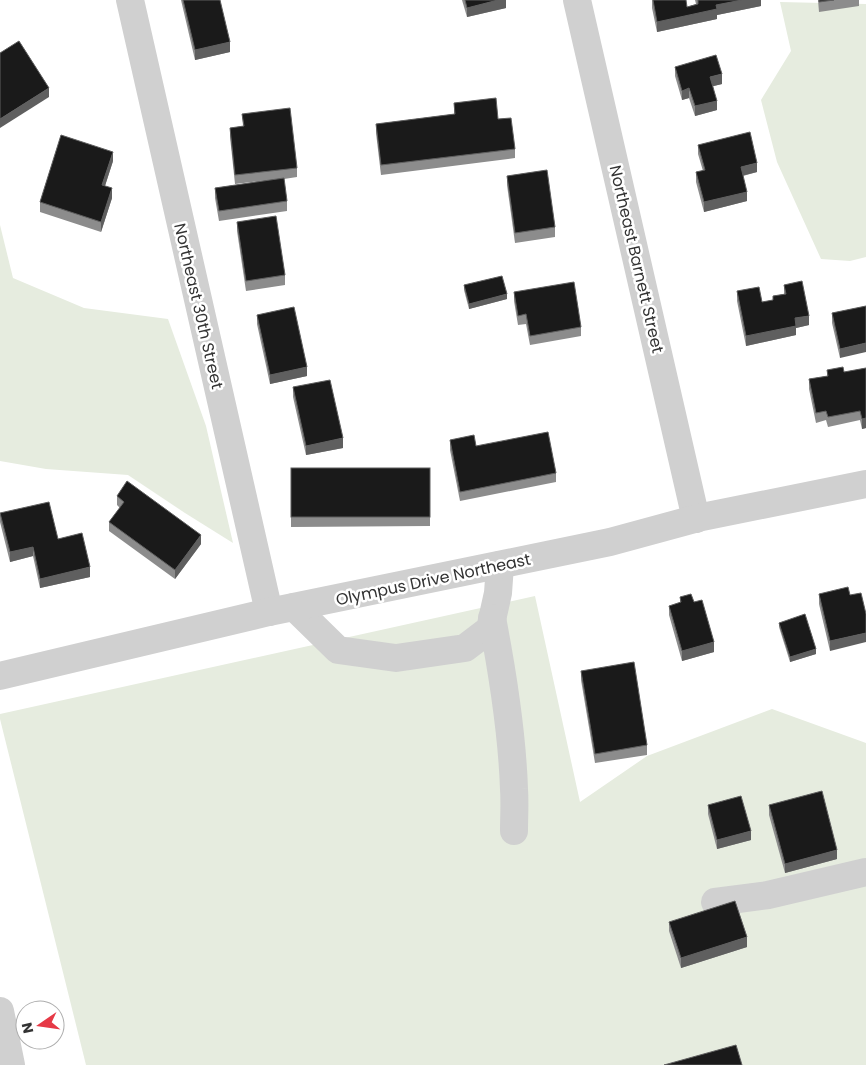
<svg xmlns="http://www.w3.org/2000/svg" width="866" height="1065" font-family="Poppins,sans-serif">
	<rect width="100%" height="100%" fill="#fff"/>
	<g fill="#e6ecdf">
		<polygon points="780,2 866,4 866,257 850,261 821,259 777,162 761,100 791,51"/>
		<polygon points="0,225 13,278 84,308 168,319 206,426 233,543 185,513 128,475 46,469 0,461"/>
		<polygon points="535,596 580,802 647,756 772,709 866,743 866,1065 86,1065 0,719 0,714"/>
	</g>
	<g fill="none" stroke-linecap="round" stroke-linejoin="round">
		<g stroke="#d0d0d0" stroke-width="28">
			<polyline points="130,0 269,612"/>
			<polyline points="577,0 696,519"/>
			<polyline points="294,607 338,650 396,658 465,648 490,629 498,593 500,565"/>
			<path d="M 492,618 C 503,675 512,731 514,789 C 515,803 514,817 514,831"/>
			<polyline points="0,676 269,612 610,542 702,517 866,484"/>
			<polyline points="715,902 768,895 866,872"/>
			<polyline points="0,1011 11,1065"/>
		</g>
	</g>
	<g fill="#8c8c8c">
		<polygon points="181,0 220,0 230,52 195,60"/>
		<polygon points="462,0 506,0 506,8 467,17"/>
		<polygon points="652,0 687,7 696,4 695,0 761,0 761,6 717,15 717,19 657,32 652,8"/>
		<polygon points="818,0 859,0 859,6 819,12"/>
		<polygon points="675,67 722,84 713,86 717,110 695,116 689,98 682,100 675,76"/>
		<polygon points="454,103 498,119 515,149 515,158 381,175 376,133 376,124 454,114"/>
		<polygon points="242,114 297,168 297,177 284,179 287,201 287,211 219,221 215,198 215,188 267,180 235,184 230,137 230,128 243,126"/>
		<polygon points="698,145 757,172 743,176 747,201 704,212 696,182 696,172 703,171 698,154"/>
		<polygon points="113,161 105,186 112,198 101,232 40,212 40,202"/>
		<polygon points="507,176 555,227 555,237 515,243 507,185"/>
		<polygon points="237,222 285,275 285,285 246,291 237,231"/>
		<polygon points="464,285 507,299 469,309 464,290"/>
		<polygon points="784,285 809,325 796,328 796,335 746,346 737,301 737,291 762,302 773,300 773,296 784,294"/>
		<polygon points="514,292 581,327 581,336 530,345 526,324 518,325 514,301"/>
		<polygon points="866,306 840,358 832,323 832,313"/>
		<polygon points="257,315 307,376 270,384 257,324"/>
		<polygon points="866,368 866,428 862,429 860,420 828,427 826,420 816,423 809,389 809,379 827,376 827,370 844,372"/>
		<polygon points="293,387 343,448 306,455 293,397"/>
		<polygon points="450,440 476,446 556,473 556,482 460,501 450,450"/>
		<polygon points="291,468 430,468 430,526 291,527"/>
		<polygon points="117,496 201,544 175,579 109,531 109,522 120,508 117,505"/>
		<polygon points="0,513 58,539 90,577 40,588 33,556 10,562 0,522"/>
		<polygon points="819,594 850,595 830,651 819,604"/>
		<polygon points="680,597 694,602 714,652 682,661 669,615 669,606 680,603"/>
		<polygon points="779,623 816,654 790,662 779,627"/>
		<polygon points="581,671 647,745 647,755 595,763 581,680"/>
		<polygon points="708,805 751,840 717,849 708,814"/>
		<polygon points="769,805 837,859 785,873 769,815"/>
		<polygon points="669,922 747,947 681,968 669,931"/>
	</g>
	<g fill="#5f5f5f">
		<polygon points="498,0 506,0 506,8 467,17 467,8"/>
		<polygon points="742,0 761,0 761,6 717,15 717,19 657,32 657,22 716,5"/>
		<polygon points="230,42 230,52 195,60 195,50"/>
		<polygon points="722,74 722,84 710,87 710,77"/>
		<polygon points="49,88 49,97 0,128 0,119"/>
		<polygon points="689,88 689,98 682,100 682,91"/>
		<polygon points="717,101 717,110 695,116 695,106"/>
		<polygon points="113,152 113,161 102,195 102,185"/>
		<polygon points="757,163 757,172 741,176 741,167"/>
		<polygon points="112,188 112,198 101,232 101,222"/>
		<polygon points="747,192 747,201 704,212 704,202"/>
		<polygon points="507,294 507,299 469,309 469,304"/>
		<polygon points="809,316 809,325 796,328 796,335 746,346 746,336 795,318"/>
		<polygon points="866,343 866,352 840,358 840,349"/>
		<polygon points="307,367 307,376 270,384 270,375"/>
		<polygon points="866,418 866,428 862,429 862,419"/>
		<polygon points="343,438 343,448 306,455 306,446"/>
		<polygon points="201,535 201,544 175,579 175,570"/>
		<polygon points="33,547 33,556 10,562 10,552"/>
		<polygon points="90,567 90,577 40,588 40,579"/>
		<polygon points="866,633 866,642 830,651 830,641"/>
		<polygon points="714,642 714,652 682,661 682,651"/>
		<polygon points="816,649 816,654 790,662 790,657"/>
		<polygon points="751,831 751,840 717,849 717,840"/>
		<polygon points="837,850 837,859 785,873 785,864"/>
		<polygon points="747,937 747,947 681,968 681,958"/>
	</g>
	<g fill="#1a1a1a" stroke="#5f5f5f">
		<polygon points="183,0 220,0 230,42 195,50"/>
		<polygon points="465,0 498,0 467,8"/>
		<polygon points="653,0 686,0 687,7 698,4 698,0 742,0 716,5 717,9 657,22"/>
		<polygon points="819,0 834,0 819,2"/>
		<polygon points="19,41 49,88 0,119 0,53"/>
		<polygon points="716,55 722,74 710,77 717,101 695,106 689,88 682,91 675,67"/>
		<polygon points="496,98 498,119 511,118 515,149 381,165 376,124 455,114 454,103"/>
		<polygon points="290,108 297,168 235,175 230,128 244,126 242,114"/>
		<polygon points="750,132 757,163 741,167 747,192 704,202 696,172 705,170 698,145"/>
		<polygon points="61,135 113,152 102,185 112,188 101,222 40,202"/>
		<polygon points="547,170 555,227 515,233 507,176"/>
		<polygon points="284,178 287,201 219,211 215,188"/>
		<polygon points="276,216 285,275 246,281 237,222"/>
		<polygon points="502,276 507,294 469,304 464,285"/>
		<polygon points="802,281 809,316 795,318 796,326 746,336 737,291 759,287 762,302 773,300 773,296 786,294 784,285"/>
		<polygon points="574,282 581,327 530,336 526,314 518,316 514,292"/>
		<polygon points="866,306 866,343 840,349 832,313"/>
		<polygon points="294,307 307,367 270,375 257,315"/>
		<polygon points="843,367 844,372 866,368 866,418 862,419 860,411 828,417 826,411 816,413 809,379 828,376 827,370"/>
		<polygon points="330,380 343,438 306,446 293,387"/>
		<polygon points="548,432 556,473 460,492 450,440 474,435 476,446"/>
		<rect x="291" y="468" width="139" height="49"/>
		<polygon points="127,481 201,535 175,570 109,522 124,502 117,496"/>
		<polygon points="49,502 58,539 82,533 90,567 40,579 33,547 10,552 0,513"/>
		<polygon points="848,587 850,595 861,593 866,614 866,633 830,641 819,594"/>
		<polygon points="691,594 694,602 702,600 714,642 682,651 669,606 681,602 680,597"/>
		<polygon points="805,614 816,649 790,657 779,623"/>
		<polygon points="634,662 647,745 595,754 581,671"/>
		<polygon points="822,791 837,850 785,864 769,805"/>
		<polygon points="741,796 751,831 717,840 708,805"/>
		<polygon points="735,901 747,937 681,958 669,922"/>
		<polygon points="736,1045 742,1065 664,1065"/>
	</g>
	<g text-anchor="middle" stroke-width="5" stroke-linejoin="round" paint-order="stroke">
		<g font-size="16" fill="#333" stroke="#fff">
			<text transform="translate(637 259) rotate(77)" y="6">Northeast Barnett Street</text>
			<text transform="translate(199 306) rotate(77)" y="6">Northeast 30th Street</text>
			<text transform="translate(433 579) rotate(-12)" y="6">Olympus Drive Northeast</text>
		</g>
	</g>
	<g transform="translate(40 1025) rotate(257)"><circle r="24" fill="#ffffff" stroke="#adadad"/>
	<path d="M0-4L9 19L0 12L-9 19Z" fill="#e63946"/>
	<text y="-8" font-size="14" font-weight="bold" text-anchor="middle" fill="#333333">N</text>
	</g>
</svg>
